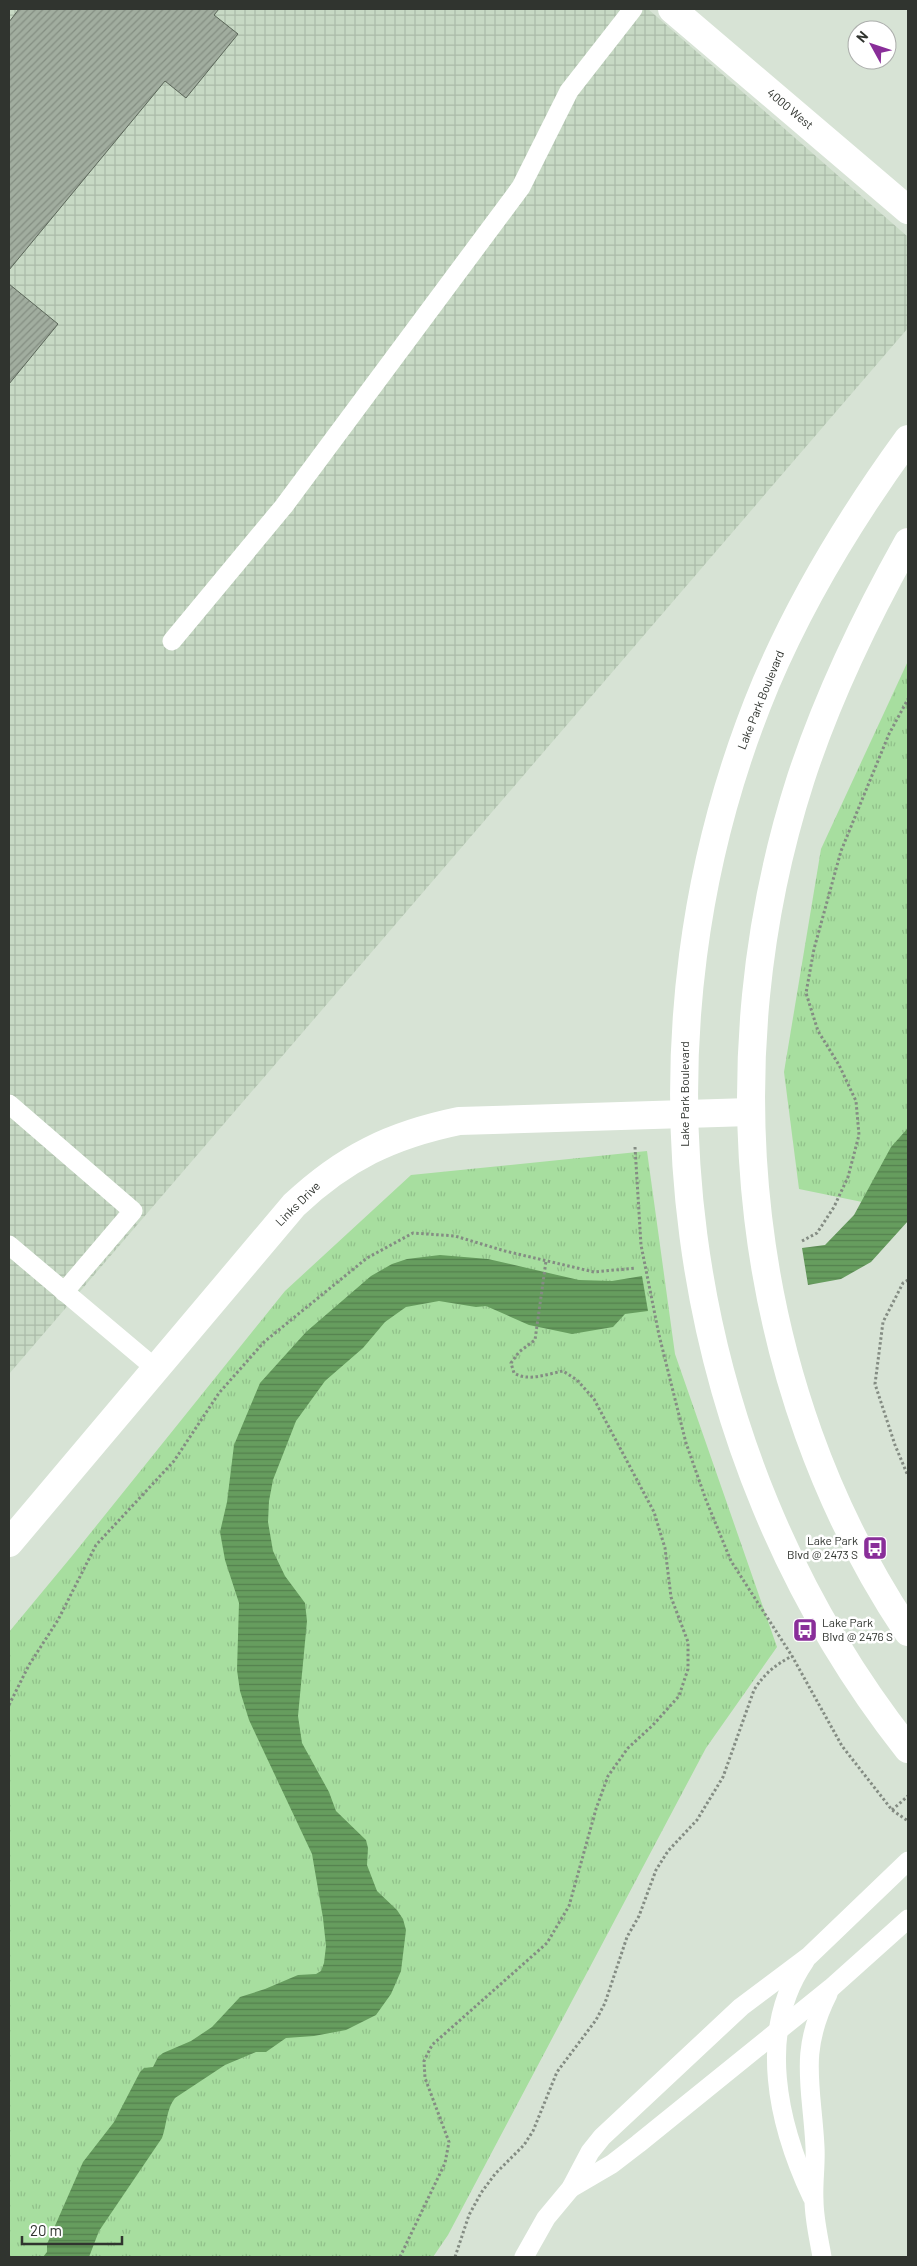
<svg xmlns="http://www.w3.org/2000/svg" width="917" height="2266" font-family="Barlow,sans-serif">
	<defs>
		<pattern id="industrial-grid" width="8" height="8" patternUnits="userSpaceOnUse" patternTransform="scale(1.25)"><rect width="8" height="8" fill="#c7d9c4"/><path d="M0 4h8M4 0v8" fill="none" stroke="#abbba9"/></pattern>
		<pattern id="grass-tufts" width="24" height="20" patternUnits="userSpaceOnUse" patternTransform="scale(1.25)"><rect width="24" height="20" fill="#a7de9f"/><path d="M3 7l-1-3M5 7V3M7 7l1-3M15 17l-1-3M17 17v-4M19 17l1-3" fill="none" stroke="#90bf89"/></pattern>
		<pattern id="water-rules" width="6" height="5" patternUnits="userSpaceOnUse" patternTransform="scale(1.25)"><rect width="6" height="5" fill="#669d5e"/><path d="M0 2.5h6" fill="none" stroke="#54814e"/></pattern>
		<pattern id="building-hatch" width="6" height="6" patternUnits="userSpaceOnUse" patternTransform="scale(1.25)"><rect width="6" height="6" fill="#a1ad9f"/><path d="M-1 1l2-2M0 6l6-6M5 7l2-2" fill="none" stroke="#848e82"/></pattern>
	</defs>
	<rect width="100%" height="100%" fill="#d7e3d5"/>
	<polygon fill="url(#industrial-grid)" points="9,9 648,9 908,237 908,328 9,1374"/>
	<g fill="url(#grass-tufts)">
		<polygon points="908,661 908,1193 867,1203 799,1189 784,1072 821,849"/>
		<polygon points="647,1151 675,1354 777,1647 706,1748 448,2235 433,2257 9,2257 9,1632 72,1556 285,1291 411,1175"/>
	</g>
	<g fill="url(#water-rules)">
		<polygon points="908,1128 908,1221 871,1262 841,1279 808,1285 802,1248 825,1245 854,1215 891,1147"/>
		<path d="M 440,1255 L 488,1259 L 579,1280 L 612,1281 L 642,1276 L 648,1311 L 625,1314 L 613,1327 L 572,1334 L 529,1325 L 486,1306 L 476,1307 L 439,1301 L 406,1307 L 385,1322 L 363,1348 L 325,1381 L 296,1421 L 273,1480 L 269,1501 L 268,1522 L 273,1551 L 285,1576 L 305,1603 L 307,1621 L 298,1716 L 302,1743 L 329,1792 L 336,1811 L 366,1840 L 368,1848 L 367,1865 L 377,1891 L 397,1910 L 403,1919 L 406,1930 L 401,1971 L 391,1994 L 376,2015 L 346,2030 L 314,2036 L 286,2038 L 266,2052 L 256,2052 L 225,2065 L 175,2098 C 166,2110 167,2124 162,2138 L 99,2231 L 89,2257 L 43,2257 L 47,2252 L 47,2244 L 83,2162 L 114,2122 L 140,2072 L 144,2068 L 153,2067 L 158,2057 L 163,2053 L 191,2041 L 212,2027 L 240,1997 L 265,1989 L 298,1975 L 316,1974 L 321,1971 L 324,1963 L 326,1946 L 323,1918 L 312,1854 L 249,1720 L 240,1691 L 237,1670 L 239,1603 L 225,1560 L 220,1532 L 227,1502 L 234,1445 L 260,1383 L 306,1332 L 371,1276 L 392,1264 L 407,1259 Z"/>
	</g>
	<g fill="url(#building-hatch)" stroke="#5b6659">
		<polygon points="19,9 219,9 214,15 238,34 186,98 165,81 9,270 9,22"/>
		<polygon points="9,284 58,324 9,384"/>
	</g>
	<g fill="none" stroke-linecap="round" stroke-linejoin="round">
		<g stroke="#848c83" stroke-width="3" stroke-dasharray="2.5 2.5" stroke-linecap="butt">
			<polyline points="635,1147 641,1245 659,1335 686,1443 706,1500 731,1561 792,1656 842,1746 892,1810 908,1821"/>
			<polyline points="802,1241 817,1233 834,1207 848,1177 859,1135 856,1101 839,1065 818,1031 806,993 814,949 841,851 889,734 908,699"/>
			<polyline points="908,1280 903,1283 883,1322 875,1384 895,1445 908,1476"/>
			<polyline points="9,1705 29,1665 58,1620 96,1545 174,1461 219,1393 264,1342 367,1258 413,1233 455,1236 505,1251 594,1272 636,1268"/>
			<polyline points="892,1810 908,1796"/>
			<path d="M 400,2257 L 445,2163 L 449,2142 L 425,2078 L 424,2061 L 432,2045 L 547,1943 L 569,1906 L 596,1809 L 608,1776 L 628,1748 L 653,1725 L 679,1696 L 688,1669 L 688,1642 L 671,1597 L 665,1548 L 654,1512 L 594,1399 L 577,1380 L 563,1371 C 547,1374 528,1382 514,1373 L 511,1363 L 519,1352 L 535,1340 L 546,1261"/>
			<path d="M 455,2257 L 469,2215 L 481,2193 L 495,2174 L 524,2145 L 533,2131 L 557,2072 L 596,2020 L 605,2003 L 627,1937 L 639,1916 L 656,1870 L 668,1851 L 697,1820 L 723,1777 L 754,1690 C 764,1674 775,1665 792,1656"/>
		</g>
		<g stroke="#fff" stroke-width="19">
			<polyline points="172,641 284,506 521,187 569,91 633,9"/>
			<polyline points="9,1104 133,1211 64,1292"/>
			<polyline points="9,1245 155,1368"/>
			<path d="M 805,1961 C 756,2032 778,2125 812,2197"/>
			<polyline points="571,2188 612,2164 638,2144 831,1988 908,1919"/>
			<polyline points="524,2257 546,2218 571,2188 590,2152 602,2137 741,2007 809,1956 908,1861"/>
			<path d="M 822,2257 C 819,2239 814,2219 814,2200 C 813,2183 816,2165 815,2147 C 812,2086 798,2053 828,1994"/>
		</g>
		<g stroke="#fff" stroke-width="28">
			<polyline points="672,9 908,210"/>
			<path d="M 9,1543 L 294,1205 C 344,1158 391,1135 459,1121 L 750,1112"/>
		</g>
		<g stroke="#fff" stroke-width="28">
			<path d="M 908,439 C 852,516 803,596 766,683 C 619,1034 672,1450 908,1749"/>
			<path d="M 908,542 C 866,617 828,696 801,778 C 710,1060 742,1384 908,1632"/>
		</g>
	</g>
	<defs>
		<symbol id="bus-square" viewBox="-11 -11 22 22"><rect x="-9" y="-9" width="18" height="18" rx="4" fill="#892e99" stroke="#fff"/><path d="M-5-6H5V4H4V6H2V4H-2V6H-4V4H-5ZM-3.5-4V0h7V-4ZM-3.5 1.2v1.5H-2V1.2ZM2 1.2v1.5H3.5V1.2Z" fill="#fff"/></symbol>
	</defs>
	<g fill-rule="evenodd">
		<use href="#bus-square" x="861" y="1534" width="28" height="28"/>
		<use href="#bus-square" x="791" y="1616" width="28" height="28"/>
	</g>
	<g text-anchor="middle" stroke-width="5" stroke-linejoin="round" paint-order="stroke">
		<g font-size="12" fill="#30342f" stroke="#fff">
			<text transform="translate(790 109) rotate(40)" y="4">4000 West</text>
			<text transform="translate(761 700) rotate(-68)" y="4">Lake Park Boulevard</text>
			<text transform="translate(685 1094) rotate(-90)" y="4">Lake Park Boulevard</text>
			<text transform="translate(298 1204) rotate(-45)" y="4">Links Drive</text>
		</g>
		<g font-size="12" fill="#30342f" stroke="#fff" text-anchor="end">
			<text x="858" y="1545">Lake Park<tspan x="858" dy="14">Blvd @ 2473 S</tspan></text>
			<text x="822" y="1627" text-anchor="start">Lake Park<tspan x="822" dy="14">Blvd @ 2476 S</tspan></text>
		</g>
	</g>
	<rect width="917" height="2266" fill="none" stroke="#30342f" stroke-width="20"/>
	<g transform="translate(872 45) rotate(310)"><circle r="24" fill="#ffffff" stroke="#acaeac"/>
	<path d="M0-4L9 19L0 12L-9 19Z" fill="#892e99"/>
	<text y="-8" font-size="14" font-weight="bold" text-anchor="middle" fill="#30342f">N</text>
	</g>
	<path d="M22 2236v8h100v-8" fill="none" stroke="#30342f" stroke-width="2.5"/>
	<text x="30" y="2236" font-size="15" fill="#30342f" stroke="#ffffff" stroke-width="4" paint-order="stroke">20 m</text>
</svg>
